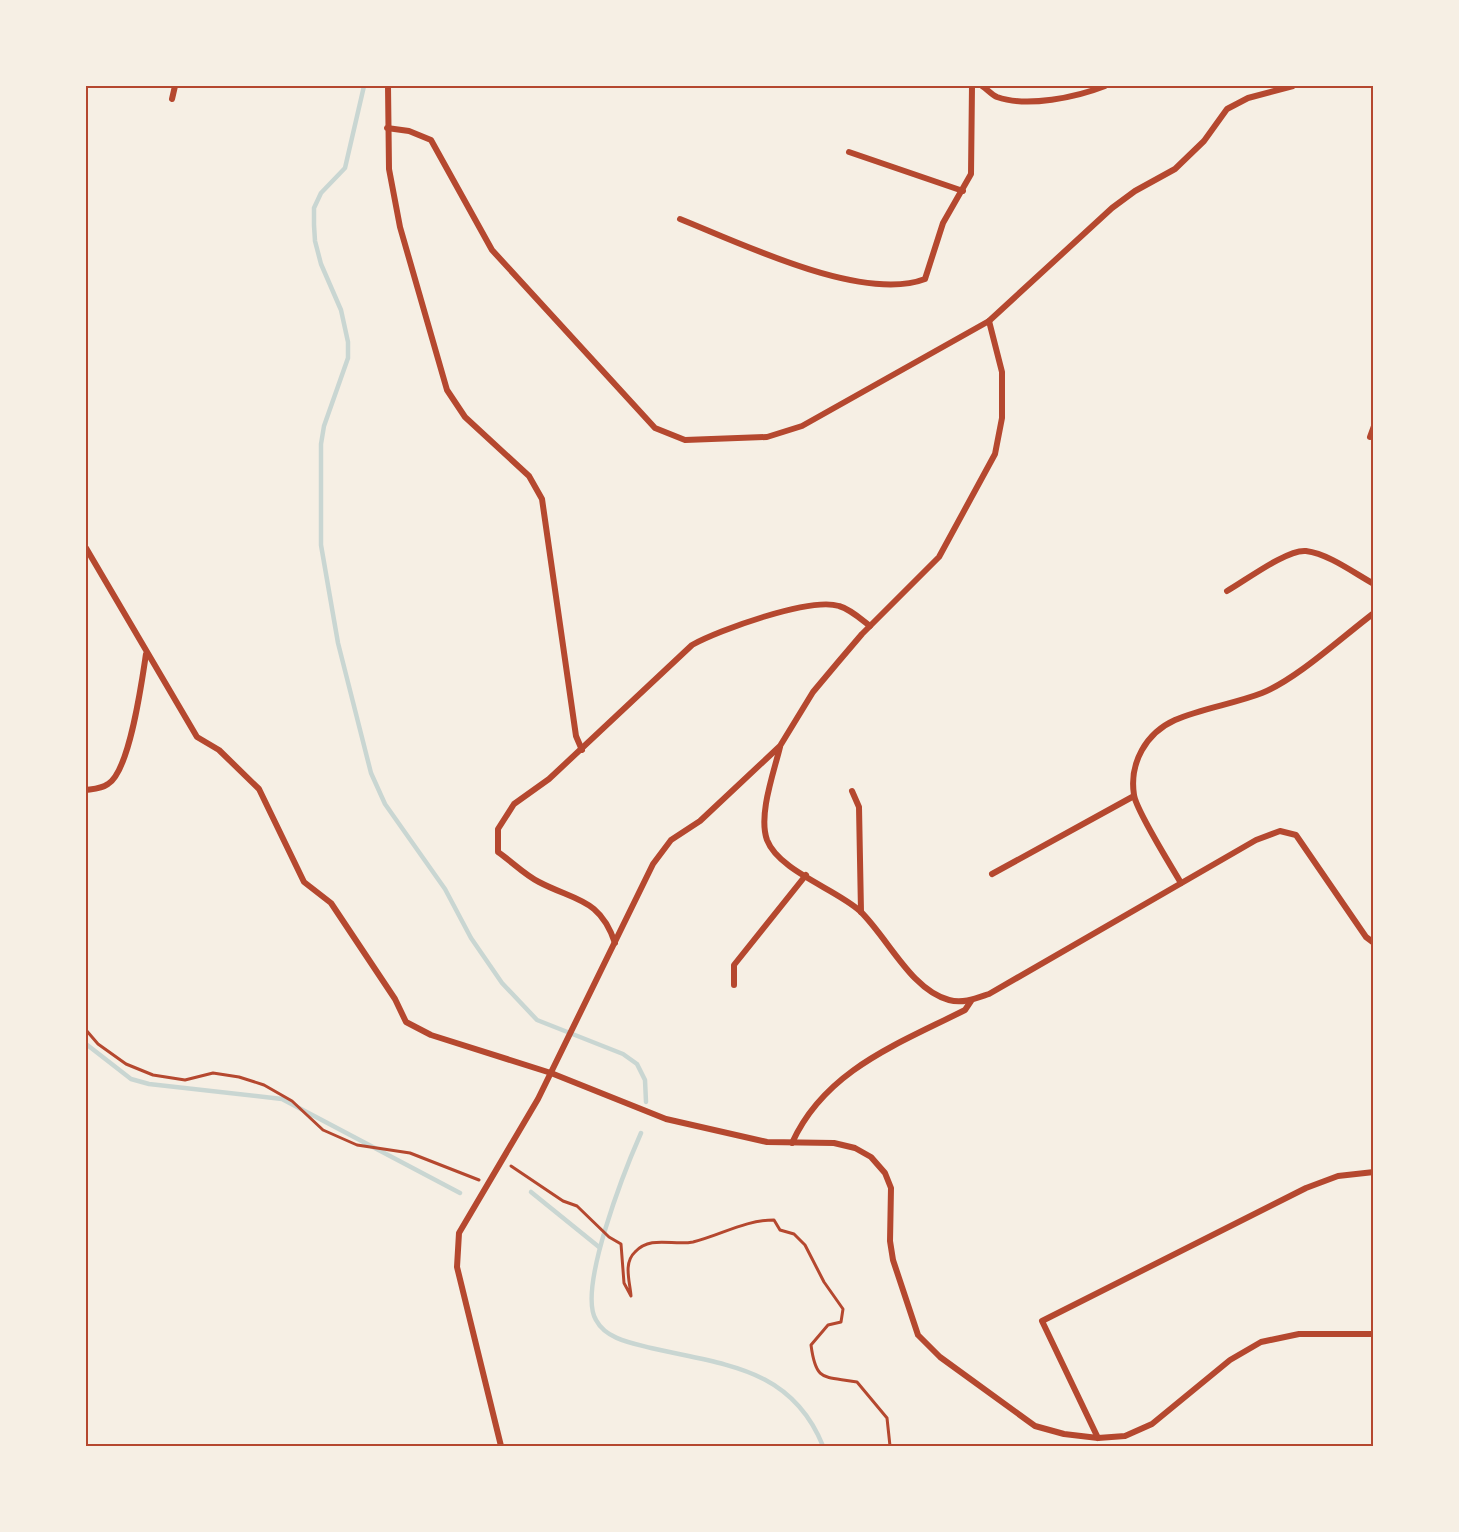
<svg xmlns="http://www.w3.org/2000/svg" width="1459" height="1532" font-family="Ubuntu,sans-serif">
	<rect width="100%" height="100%" fill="#f6efe4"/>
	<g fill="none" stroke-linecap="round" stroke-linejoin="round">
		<g stroke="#c9d6d2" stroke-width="4.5">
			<polyline points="364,86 345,168 321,193 314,208 314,225 315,241 321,264 341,310 348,342 348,358 324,426 321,444 321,545 338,643 371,773 385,804 445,889 471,938 502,983 537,1020 623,1054 637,1064 645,1080 646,1102"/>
			<polyline points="86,1044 131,1079 149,1084 282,1099 460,1193"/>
			<path d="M 641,1133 C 626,1167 577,1289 596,1320 C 606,1339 631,1343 651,1348 C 724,1365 791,1367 823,1446"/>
			<polyline points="531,1192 599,1247"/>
		</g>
		<g stroke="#b5482f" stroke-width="3">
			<polyline points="86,1030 98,1044 126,1064 153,1075 185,1080 213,1073 239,1077 264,1085 292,1101 323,1130 357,1145 410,1153 479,1180"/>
			<path d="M 511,1166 L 563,1201 L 577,1206 L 609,1237 L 621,1244 L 624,1283 L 631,1296 C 630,1282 623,1263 635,1252 C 651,1235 673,1246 693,1242 C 721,1235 745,1220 774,1220 L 780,1230 L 794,1234 L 805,1245 L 824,1282 L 843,1309 L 841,1322 L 828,1325 L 811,1345 C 816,1383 824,1376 857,1382 L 887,1418 L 890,1446"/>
		</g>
		<g stroke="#b5482f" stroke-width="6">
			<polyline points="388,86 389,169 400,227 447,390 465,417 529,476 542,499 576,736 582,750"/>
			<path d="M 982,86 C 987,89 992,95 997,97 C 1027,108 1077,97 1105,86"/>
			<polyline points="172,99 175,86"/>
			<polyline points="387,128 409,131 431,140 492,250 655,428 685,440 767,437 802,426 989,321 1112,208 1135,191 1175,169 1204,141 1227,109 1248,98 1293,86"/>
			<polyline points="849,152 963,191"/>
			<path d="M 680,219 C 740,243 863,303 925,279 L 943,223 L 971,174 L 972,86"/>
			<polyline points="1370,437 1374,426"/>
			<polyline points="86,548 197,737 219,750 259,789 304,882 331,903 395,999 406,1022 431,1035 551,1073 666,1119 767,1142 834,1143 855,1148 871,1157 885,1173 891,1188 890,1241 893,1260 918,1335 940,1357 1035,1426 1064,1434 1098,1438 1125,1436 1152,1424 1230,1360 1261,1342 1299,1334 1374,1334"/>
			<path d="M 1227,591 C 1245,581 1287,549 1306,551 C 1329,554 1354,573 1374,584"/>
			<path d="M 780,747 C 774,772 758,815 767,840 C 779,871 836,889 860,911 C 888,938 911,990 949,1000 C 963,1004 977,998 989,994 L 1256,840 L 1280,831 L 1296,835 L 1366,937 L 1374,943"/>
			<path d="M 86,790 C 93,789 101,789 108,784 C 130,771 142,680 146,654"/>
			<polyline points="852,791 859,807 861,912"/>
			<polyline points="992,874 1134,796"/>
			<path d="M 1181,883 C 1171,866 1136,810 1134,795 C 1129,763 1146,733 1175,720 C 1202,708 1234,704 1262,693 C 1297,679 1342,637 1374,613"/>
			<path d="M 615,943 C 600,898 575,901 539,882 C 525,875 511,861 498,852 L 498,829 L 514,804 L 549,779 L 692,645 C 719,630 810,597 839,606 C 850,609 861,619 870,626"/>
			<polyline points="734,985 734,965 806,875"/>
			<path d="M 792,1143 C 825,1070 898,1044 965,1010 L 971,1001"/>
			<polyline points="1098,1438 1042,1321 1306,1188 1338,1176 1374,1172"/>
			<polyline points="501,1446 457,1267 459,1233 538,1099 653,864 671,840 700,821 780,746 813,692 839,661 862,634 939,557 995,454 1002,418 1002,372 989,321"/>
		</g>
	</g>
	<rect width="1459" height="1532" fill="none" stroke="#f6efe4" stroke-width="174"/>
	<rect x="87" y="87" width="1285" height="1358" fill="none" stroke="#b5482f" stroke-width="2"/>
</svg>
